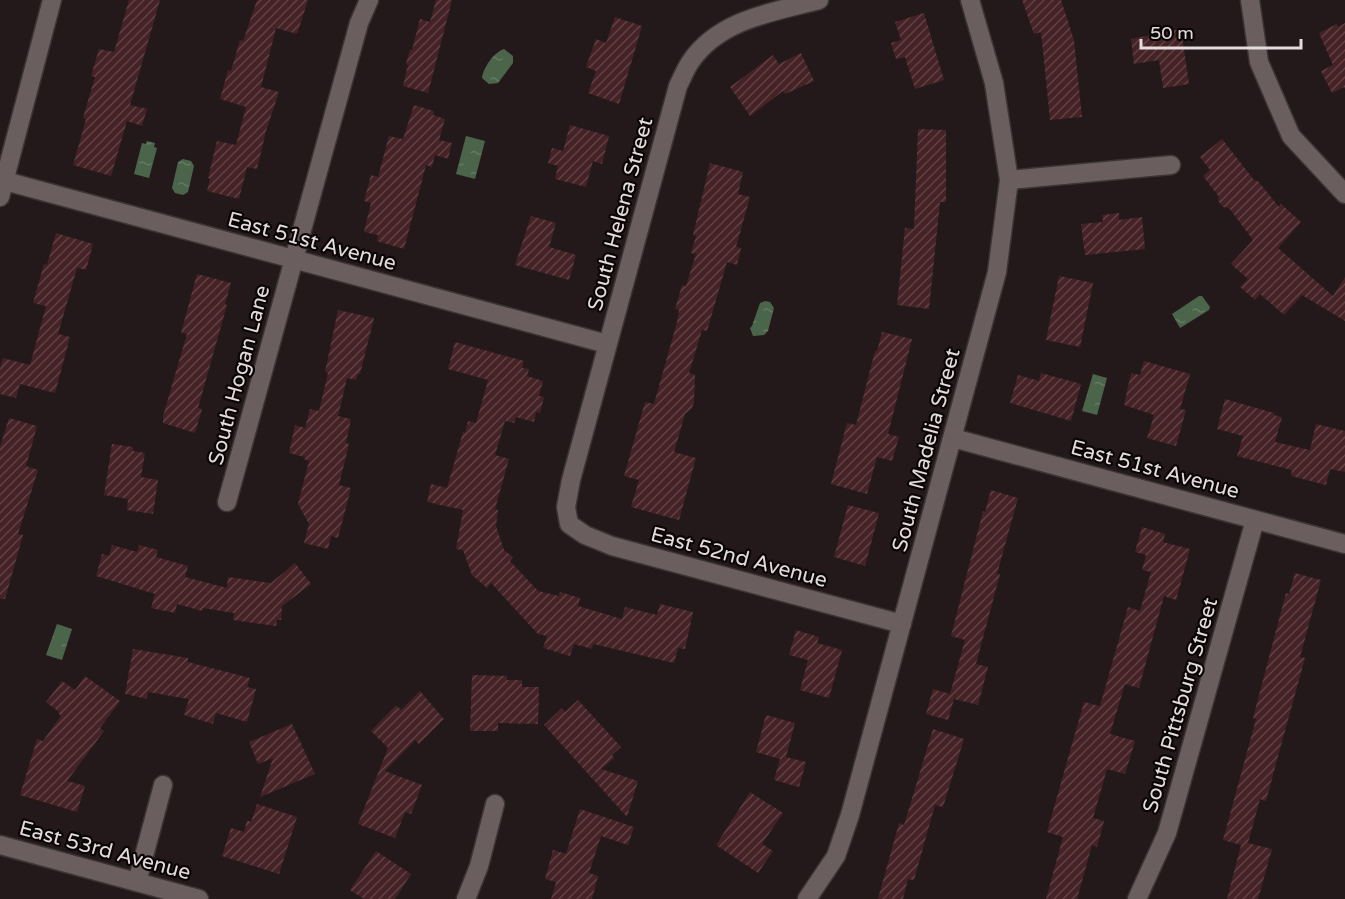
<svg xmlns="http://www.w3.org/2000/svg" width="1345" height="899" font-family="'Varela Round',sans-serif">
	<defs>
		<pattern id="water-ripples" width="26" height="14" patternUnits="userSpaceOnUse" patternTransform="scale(1.5)"><rect width="26" height="14" fill="#4b654a"/><path d="M2 4q2-2 4 0t4 0M15 11q2-2 4 0t4 0" fill="none" stroke="#657a64"/></pattern>
		<pattern id="building-hatch" width="6" height="6" patternUnits="userSpaceOnUse" patternTransform="scale(1.5)"><rect width="6" height="6" fill="#452225"/><path d="M-1 1l2-2M0 6l6-6M5 7l2-2" fill="none" stroke="#604244"/></pattern>
	</defs>
	<rect width="100%" height="100%" fill="#24191a"/>
	<g fill="url(#water-ripples)">
		<path d="M 504,49 L 513,56 L 513,63 L 498,83 L 489,84 L 482,78 C 483,68 494,52 504,49 Z"/>
		<polygon points="466,136 485,141 475,179 456,174"/>
		<polygon points="147,141 155,143 154,147 157,148 149,178 134,174 142,143 146,144"/>
		<polygon points="183,159 191,161 194,166 188,192 183,195 175,193 172,188 178,162"/>
		<polygon points="1199,296 1202,296 1210,307 1209,310 1180,328 1172,314"/>
		<polygon points="765,301 770,302 774,308 768,331 764,335 753,336 750,328 752,326 760,303"/>
		<polygon points="1093,374 1107,378 1097,415 1082,411"/>
		<polygon points="57,624 72,629 62,660 46,655"/>
	</g>
	<g fill="url(#building-hatch)">
		<polygon points="129,0 160,0 130,105 147,109 142,126 127,121 111,176 73,165 86,119 83,118 95,77 91,76 99,49 114,52"/>
		<polygon points="257,0 308,0 297,34 276,28 261,87 279,92 266,131 257,169 247,167 239,199 207,191 210,179 208,178 217,141 236,145 246,107 220,99 228,70 231,71 240,40 243,41"/>
		<polygon points="436,0 452,0 428,93 403,86 408,65 406,64 410,50 412,50 420,19 430,22"/>
		<polygon points="1022,0 1061,0 1074,40 1082,117 1050,120 1041,32 1034,34"/>
		<polygon points="924,13 944,80 915,89 905,57 896,59 891,43 901,40 895,22"/>
		<polygon points="615,17 642,26 619,104 588,93 596,71 586,67 596,39 606,43"/>
		<polygon points="1345,23 1345,89 1344,87 1332,93 1321,71 1333,65 1319,33 1337,24 1338,27"/>
		<polygon points="1181,29 1189,84 1163,88 1159,60 1134,64 1131,39"/>
		<polygon points="801,53 814,81 785,94 783,91 750,116 730,87 773,55 779,64"/>
		<polygon points="414,105 434,111 433,115 445,119 439,140 452,143 448,159 435,155 432,167 426,165 404,249 377,241 378,235 364,232 371,203 364,201 371,175 378,177 389,136 403,139"/>
		<polygon points="570,125 609,136 602,164 593,161 586,187 555,179 558,166 548,163 552,148 563,151"/>
		<polygon points="918,129 946,130 946,202 940,202 929,309 897,305 905,228 914,229"/>
		<polygon points="1222,139 1254,180 1258,181 1279,207 1281,204 1301,222 1278,248 1333,296 1345,277 1345,321 1302,295 1284,315 1260,294 1255,300 1240,287 1248,279 1231,264 1253,240 1229,208 1223,207 1218,201 1219,197 1203,176 1210,170 1200,157"/>
		<polygon points="710,163 743,172 738,194 750,197 736,247 741,248 737,265 727,262 707,331 702,330 689,373 695,375 694,402 692,408 685,414 674,452 696,458 679,520 631,507 639,480 624,476 645,402 654,404 677,322 679,310 675,309 682,285 686,286 696,254 691,253 696,236 693,235"/>
		<polygon points="1119,213 1119,220 1142,217 1145,249 1085,255 1081,224 1103,222 1102,215"/>
		<polygon points="531,216 556,223 549,247 576,255 569,280 515,265"/>
		<polygon points="56,233 93,244 86,270 77,268 58,334 70,337 55,393 20,384 16,398 0,394 0,369 3,358 30,365 46,306 33,303 44,264 47,265"/>
		<polygon points="197,274 231,283 225,304 227,305 198,408 202,409 195,433 163,423 163,416 187,334 181,333"/>
		<polygon points="1059,276 1093,283 1080,347 1046,340"/>
		<polygon points="338,310 374,318 360,374 358,374 356,380 347,378 338,416 351,419 346,443 349,444 339,485 351,488 338,538 331,536 328,549 304,543 309,524 298,504 309,461 304,459 305,457 289,453 295,425 305,428 310,409 319,411 328,373 325,372"/>
		<polygon points="882,332 912,339 888,434 899,437 892,461 877,457 867,494 831,484 847,423 856,425 875,351 877,351"/>
		<polygon points="455,342 524,361 522,368 529,369 527,376 543,381 539,396 544,397 540,413 536,412 534,422 516,417 514,423 505,421 495,455 509,459 495,509 498,510 496,526 504,550 513,557 510,561 538,591 559,596 560,592 580,598 578,606 622,619 625,607 657,615 660,604 693,612 685,649 678,648 674,663 593,644 592,649 574,644 570,656 543,648 547,636 538,634 491,583 487,588 472,575 463,550 456,549 463,510 427,502 431,484 447,488 463,432 465,433 468,421 476,423 488,380 448,369"/>
		<polygon points="1144,361 1190,374 1180,409 1186,410 1176,446 1147,438 1154,415 1124,405 1131,373 1140,375"/>
		<polygon points="1041,373 1081,384 1071,421 1010,403 1018,375 1039,381"/>
		<polygon points="1225,399 1274,413 1274,415 1282,417 1275,442 1310,450 1316,424 1345,431 1345,472 1330,469 1326,485 1291,476 1292,470 1237,456 1243,436 1217,429"/>
		<polygon points="9,418 37,426 26,466 38,470 18,534 23,535 5,599 0,599 0,447"/>
		<polygon points="112,444 133,447 133,451 145,453 141,477 158,480 153,514 127,510 128,499 104,495"/>
		<polygon points="991,490 1018,498 997,574 1000,574 976,664 988,667 978,705 954,699 948,720 926,714 933,689 950,694 965,640 951,636 983,511 985,512"/>
		<polygon points="848,505 879,513 865,566 834,557"/>
		<polygon points="1142,527 1165,534 1163,542 1190,549 1176,600 1164,596 1139,688 1125,684 1110,734 1135,741 1125,774 1107,769 1093,818 1104,821 1097,847 1092,845 1077,899 1046,899 1063,837 1047,832 1084,702 1100,706 1128,607 1140,611 1151,572 1142,570 1146,555 1135,552"/>
		<polygon points="112,545 137,552 139,545 158,550 156,557 188,566 185,577 227,588 228,577 271,583 295,563 311,584 282,606 281,620 277,620 276,626 233,620 234,613 203,608 202,611 177,604 175,613 151,608 155,594 96,576 102,554 109,556"/>
		<polygon points="1295,573 1321,580 1300,657 1305,658 1280,749 1266,801 1260,799 1248,843 1272,849 1258,899 1227,899 1241,845 1223,840 1256,719 1253,718 1286,593 1289,594"/>
		<polygon points="796,630 819,637 817,643 842,650 829,698 800,690 808,660 789,655"/>
		<polygon points="133,649 188,658 188,662 250,678 247,687 256,689 247,722 216,713 213,724 184,715 189,699 148,692 147,699 125,694"/>
		<polygon points="472,675 507,676 507,680 522,680 522,687 539,687 538,724 498,723 498,731 470,731"/>
		<polygon points="85,676 120,701 100,728 104,731 67,781 85,786 77,812 20,795 37,739 43,741 61,716 58,713 59,712 46,702 62,681 75,690"/>
		<polygon points="420,691 444,719 419,744 415,740 385,771 422,785 411,814 405,812 395,838 358,824 388,748 371,731 396,705 401,710"/>
		<polygon points="578,700 621,747 612,755 614,758 601,769 638,781 627,817 544,725 562,708 565,712"/>
		<polygon points="766,715 795,723 786,757 806,762 799,787 774,780 780,759 756,752"/>
		<polygon points="292,724 315,774 260,797 273,758 258,764 249,742"/>
		<polygon points="933,729 964,739 943,807 935,805 914,880 908,879 903,899 878,899 899,823 904,825"/>
		<polygon points="750,792 783,813 762,844 773,851 758,873 716,845"/>
		<polygon points="257,804 297,817 279,874 222,856 231,828 244,832 247,820 251,822"/>
		<polygon points="580,809 634,827 628,845 601,836 589,873 598,876 592,899 551,899 556,882 545,879 553,850 566,854"/>
		<polygon points="376,851 411,874 395,899 364,899 350,890"/>
	</g>
	<g fill="none" stroke-linecap="round" stroke-linejoin="round">
		<defs>
			<g id="minor">
				<path d="M 819,0 C 774,12 720,19 691,61 C 686,68 682,78 678,86 L 571,480 L 566,507 L 569,524 L 585,535 L 612,546 L 902,624"/>
				<polyline points="1250,0 1259,62 1291,136 1345,194"/>
				<polyline points="1009,180 1171,165"/>
				<polyline points="5,181 607,344"/>
				<polyline points="0,197 52,0"/>
				<polyline points="953,438 1345,544"/>
				<polyline points="227,502 359,23 369,0"/>
				<polyline points="0,845 199,899"/>
				<polyline points="137,882 163,785"/>
				<polyline points="466,899 479,866 495,804"/>
				<polyline points="807,899 836,856 850,815 997,272 1009,180 994,83 970,0"/>
				<polyline points="1137,899 1167,833 1255,520"/>
			</g>
		</defs>
		<use href="#minor" stroke="#3c3434" stroke-width="21"/>
		<use href="#minor" stroke="#6b5e5e" stroke-width="18"/>
	</g>
	<g text-anchor="middle" stroke-width="4.5" stroke-linejoin="round" paint-order="stroke">
		<g font-size="21" fill="#e4dcdc" stroke="#0a0606">
			<text transform="translate(620 214) rotate(-75)" y="7">South Helena Street</text>
			<text transform="translate(312 241) rotate(15)" y="7">East 51st Avenue</text>
			<text transform="translate(239 375) rotate(-75)" y="7">South Hogan Lane</text>
			<text transform="translate(926 450) rotate(-75)" y="7">South Madelia Street</text>
			<text transform="translate(1155 469) rotate(15)" y="7">East 51st Avenue</text>
			<text transform="translate(739 557) rotate(15)" y="7">East 52nd Avenue</text>
			<text transform="translate(1180 705) rotate(-74)" y="7">South Pittsburg Street</text>
			<text transform="translate(105 850) rotate(15)" y="7">East 53rd Avenue</text>
		</g>
	</g>
	<path d="M1141 39v9h160v-9" fill="none" stroke="#e4dcdc" stroke-width="3"/>
	<text x="1150" y="39" font-size="18" fill="#e4dcdc" stroke="#0a0606" stroke-width="4.5" paint-order="stroke">50 m</text>
</svg>
